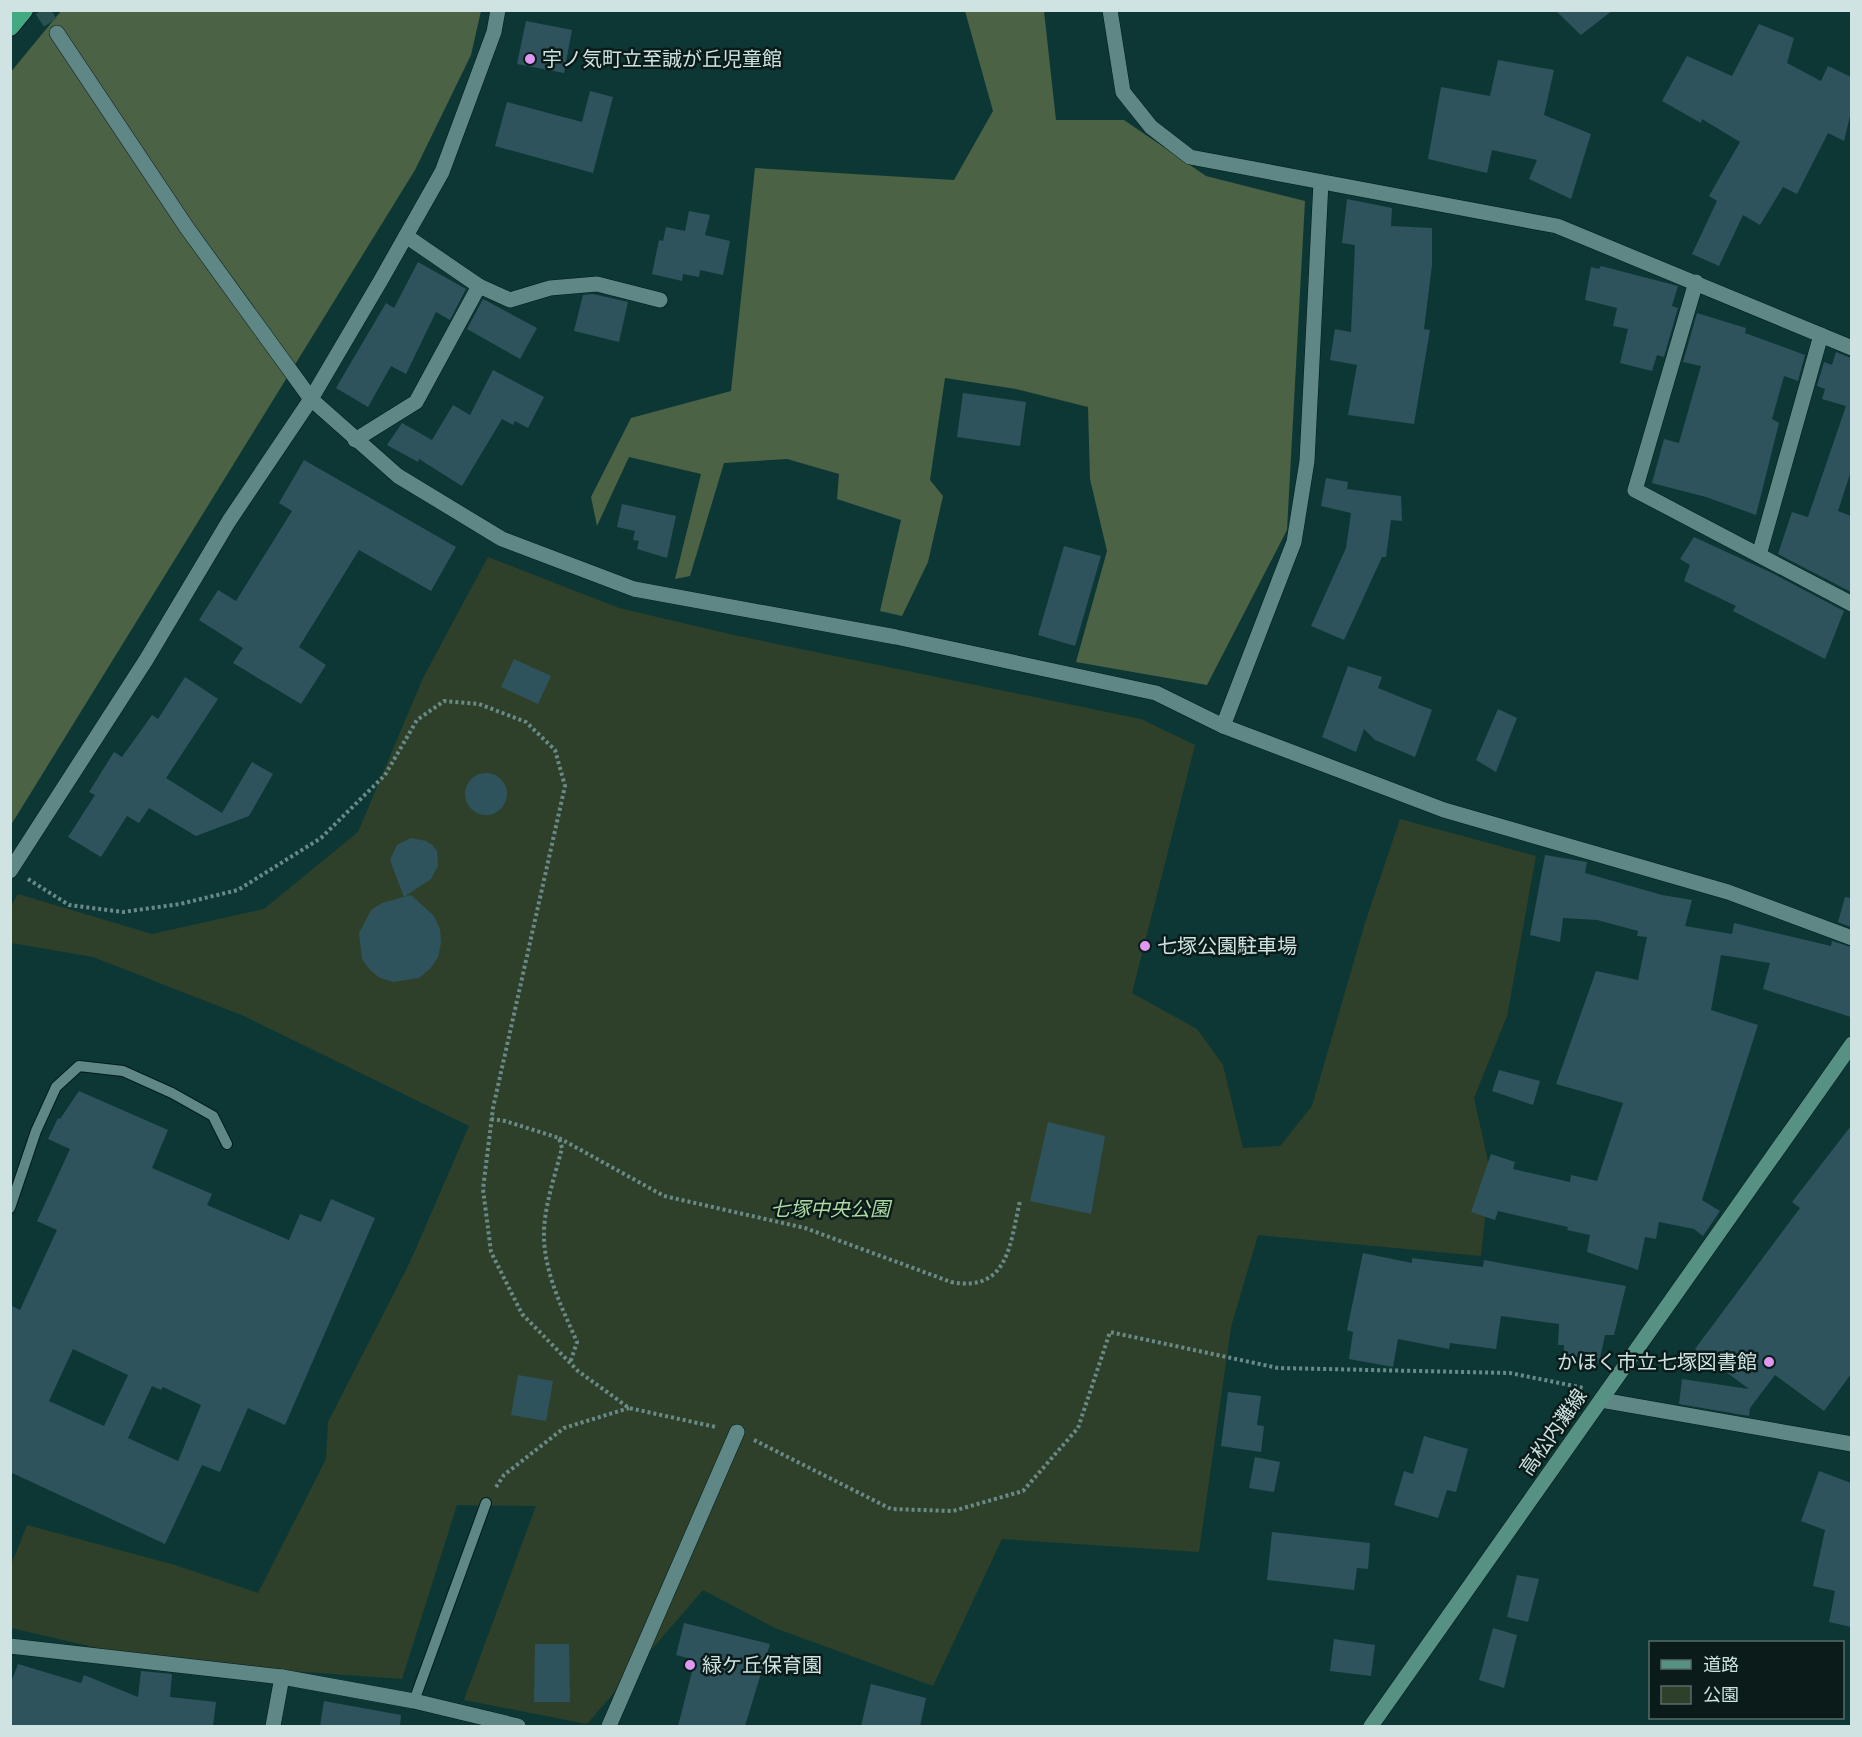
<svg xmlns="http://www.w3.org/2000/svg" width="1862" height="1737" font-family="'Noto Serif','Noto Sans JP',serif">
	<rect width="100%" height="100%" fill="#0d3735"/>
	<polygon fill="#2e4029" points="488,557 619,608 738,636 1141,719 1195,745 1132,993 1197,1029 1223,1065 1243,1148 1280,1146 1312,1106 1365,923 1400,819 1536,856 1507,1016 1474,1098 1490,1170 1481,1256 1258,1235 1231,1327 1199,1552 1002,1539 933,1686 775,1628 703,1590 587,1724 464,1700 536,1506 457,1505 402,1679 154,1661 11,1628 11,1565 27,1525 175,1565 258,1593 326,1459 328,1422 410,1262 469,1126 244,1016 93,957 11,943 11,906 18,894 152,934 264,909 358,832 423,678"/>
	<g fill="#4b6245">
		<polygon points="61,11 481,11 471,55 415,170 11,825 10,73"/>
		<polygon points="965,11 1044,11 1056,120 1124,120 1206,176 1305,201 1287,530 1207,685 1076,662 1107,551 1090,479 1088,407 1016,389 945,378 930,480 943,496 928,562 902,616 880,611 901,520 837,499 839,474 787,459 724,463 690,576 675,579 701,474 629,457 597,526 591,497 631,418 731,391 755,168 954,180 993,111"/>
	</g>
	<g fill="#2e535c" fill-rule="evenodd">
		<polygon points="1555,10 1613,10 1581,35"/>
		<polygon points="526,21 572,30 564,73 517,64"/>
		<polygon points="1759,24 1794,38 1787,63 1821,81 1828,66 1851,77 1851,112 1844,141 1828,133 1797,194 1783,187 1760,225 1743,215 1719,266 1692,254 1717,201 1709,196 1740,142 1702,119 1701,123 1662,101 1687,56 1732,76"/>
		<polygon points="1498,60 1554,70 1544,115 1591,134 1571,199 1529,179 1537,160 1492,150 1487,173 1428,159 1441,87 1490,96"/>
		<polygon points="590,91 613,97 593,173 495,146 507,102 582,122"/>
		<polygon points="1347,199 1392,208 1391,226 1432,228 1432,265 1424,329 1430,330 1414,424 1348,415 1357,365 1330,360 1335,329 1351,332 1355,245 1342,243"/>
		<polygon points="689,211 710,215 705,235 730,241 723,275 700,270 699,277 683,274 682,281 652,274 659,240 663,241 666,227 685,231"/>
		<polygon points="418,262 466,289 450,320 436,312 406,374 391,366 368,407 336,388 386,303 394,308"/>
		<polygon points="1601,266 1678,286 1672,306 1678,308 1664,357 1657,355 1652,371 1620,363 1628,329 1613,326 1617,308 1585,300 1591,267 1599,269"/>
		<polygon points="593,294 628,302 619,342 574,331 583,295"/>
		<polygon points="483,299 537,328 520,359 467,329"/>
		<polygon points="1697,313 1746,328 1745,333 1805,355 1798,381 1784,376 1772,419 1779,423 1756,515 1706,497 1652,483 1664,439 1679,443 1701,366 1683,362"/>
		<polygon points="1836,352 1851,358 1851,471 1838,511 1851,516 1851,592 1778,554 1792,512 1808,517 1846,406 1822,399 1825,389 1817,386 1824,362 1832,365"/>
		<polygon points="493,370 544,397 528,428 515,421 513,425 502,419 462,486 419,459 418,462 387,445 402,423 432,440 453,405 470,415"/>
		<polygon points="963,393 1026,402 1020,446 957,437"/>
		<polygon points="304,460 456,547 431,591 359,550 299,647 326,665 301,704 233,663 243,648 199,620 218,590 236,601 292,511 279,503"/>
		<polygon points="1326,478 1348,482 1347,489 1401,496 1402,521 1391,520 1386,557 1382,557 1344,640 1311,626 1346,548 1351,513 1321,506"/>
		<polygon points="622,504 676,516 667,558 637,549 639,541 633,540 635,531 617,527"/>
		<polygon points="1694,537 1772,573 1844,611 1825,659 1733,611 1736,606 1684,581 1690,565 1680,559"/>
		<polygon points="1064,546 1101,556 1075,646 1038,635"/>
		<polygon points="514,659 551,676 538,704 501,687"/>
		<polygon points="1348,666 1382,677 1378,688 1432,710 1415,757 1375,740 1364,729 1356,752 1322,737"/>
		<polygon points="185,677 218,699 166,778 222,813 252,762 273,774 249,816 196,836 149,808 139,823 127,816 101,857 68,837 95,795 89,792 114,752 122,757 152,715 158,719"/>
		<polygon points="1498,709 1517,718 1496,772 1476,760"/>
		<circle cx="486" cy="794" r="21"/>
		<polygon points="411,838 426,841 432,845 437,851 438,866 431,879 404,897 390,860 397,845"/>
		<polygon points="1545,855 1587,862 1585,873 1662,895 1692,900 1685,926 1732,934 1734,923 1831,946 1832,941 1851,947 1851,1017 1763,989 1770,963 1721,955 1711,1010 1758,1025 1702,1200 1720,1211 1703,1236 1694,1229 1659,1222 1656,1239 1645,1237 1638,1270 1587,1252 1590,1235 1567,1230 1568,1227 1498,1211 1495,1220 1471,1212 1491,1154 1515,1162 1513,1169 1570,1182 1571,1175 1597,1181 1623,1103 1556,1084 1596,971 1638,980 1647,937 1637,936 1638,931 1597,920 1563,918 1560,942 1530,935"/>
		<polygon points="411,895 434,916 440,929 441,943 438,957 430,969 419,978 393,982 380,978 370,970 362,959 359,933 371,910 382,903"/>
		<polygon points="1845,897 1851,898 1851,927 1838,922"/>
		<polygon points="1499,1070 1540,1081 1533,1105 1492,1091"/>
		<path d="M 79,1091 L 168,1130 L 152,1168 L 212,1194 L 207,1205 L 289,1240 L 300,1214 L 321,1222 L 331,1199 L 375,1218 L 285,1425 L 248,1408 L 220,1472 L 202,1465 L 165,1544 L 10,1472 L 10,1305 L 20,1310 L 57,1230 L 37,1221 L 70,1149 L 48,1139 L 58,1118 L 60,1119 ZM 73,1349 L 128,1375 L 104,1426 L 49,1401 ZM 152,1386 L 161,1390 L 163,1387 L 201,1405 L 178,1461 L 128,1438 Z"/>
		<polygon points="1048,1122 1105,1136 1091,1214 1030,1201"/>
		<polygon points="1851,1126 1851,1374 1824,1411 1775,1375 1750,1408 1749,1416 1679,1404 1682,1379 1749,1389 1695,1349 1800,1208 1792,1202"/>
		<polygon points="1363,1253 1412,1263 1412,1258 1483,1267 1484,1260 1626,1286 1614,1335 1605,1335 1599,1363 1564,1353 1564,1345 1558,1345 1559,1324 1501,1316 1496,1349 1450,1343 1449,1349 1398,1339 1393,1367 1349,1359 1353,1332 1347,1330"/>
		<polygon points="518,1375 553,1381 546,1421 511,1415"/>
		<polygon points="1228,1392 1261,1396 1257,1425 1264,1426 1261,1452 1221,1446"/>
		<polygon points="1424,1436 1468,1449 1456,1492 1447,1490 1438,1518 1394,1505 1404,1471 1413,1474"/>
		<polygon points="1255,1457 1280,1462 1274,1492 1249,1488"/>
		<polygon points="1819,1471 1851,1483 1851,1627 1829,1622 1835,1591 1813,1586 1825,1530 1801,1521"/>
		<polygon points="1272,1532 1370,1543 1368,1569 1357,1568 1354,1590 1267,1580"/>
		<polygon points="1517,1575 1539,1579 1528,1622 1507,1617"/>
		<polygon points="684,1623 770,1644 745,1726 678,1726 695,1660 676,1655"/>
		<polygon points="1493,1628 1517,1635 1504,1688 1479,1680"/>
		<polygon points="1334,1639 1375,1645 1371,1676 1330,1671"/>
		<polygon points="535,1644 569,1644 570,1702 534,1702"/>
		<polygon points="18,1664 81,1683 84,1675 138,1697 141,1671 172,1674 170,1697 216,1702 213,1726 10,1726 10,1685"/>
		<polygon points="871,1684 926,1698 920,1726 861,1726"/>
		<polygon points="324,1701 401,1715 400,1726 320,1726"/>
	</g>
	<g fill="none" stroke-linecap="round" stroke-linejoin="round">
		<polyline stroke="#2a514f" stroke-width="15" stroke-dasharray="15 8" stroke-linecap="butt" points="42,10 57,33"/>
		<defs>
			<g id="service">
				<polyline points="10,1208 36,1131 56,1087 79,1066 123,1071 172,1093 213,1116 227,1144"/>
				<polyline points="414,1701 486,1503"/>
			</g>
			<g id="minor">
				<polyline points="1110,10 1123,92 1151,127 1190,157 1557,226 1852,348"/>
				<polyline points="57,33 187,228 311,399 398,476 502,539 634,589 896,637 1156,693 1223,726 1444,810 1728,892 1852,938"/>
				<polyline points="1696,282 1635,490 1852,604"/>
				<polyline points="479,286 510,300 550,288 597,284 660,300"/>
				<polyline points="355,440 416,402 479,286 406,236"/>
				<polyline points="1759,555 1821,335"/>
				<polyline points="1223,726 1294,542 1307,461 1321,182"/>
				<polyline points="10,871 146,660 229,521 311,399 381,280 442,172 494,32 498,10"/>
				<polyline points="1601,1400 1852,1444"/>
				<polyline points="10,1646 282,1677 414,1701 518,1726"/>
				<polyline points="273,1726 282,1677"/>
				<polyline points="609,1726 737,1432"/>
			</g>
			<polyline id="secondary" points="1371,1726 1852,1044"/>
			<polyline id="motorway" points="10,27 24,10"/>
		</defs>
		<use href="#service" stroke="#001d1b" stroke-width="12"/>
		<use href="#minor" stroke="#001d1b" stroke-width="16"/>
		<use href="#secondary" stroke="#001d1b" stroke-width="16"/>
		<use href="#motorway" stroke="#001d1b" stroke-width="20"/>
		<g stroke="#6a8a89" stroke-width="4" stroke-dasharray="3 3" stroke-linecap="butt">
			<polyline points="28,879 69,905 123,912 180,904 238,890 321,838 385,775 417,720 444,701 479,704 526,722 555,750 565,786 493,1108 483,1189 491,1252 522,1314 578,1371 629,1408 716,1427"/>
			<path d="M 491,1119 L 505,1121 L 559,1138 L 562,1148 C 554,1180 540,1217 545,1250 C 549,1283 564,1312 577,1342 L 570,1363"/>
			<path d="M 559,1138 L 664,1196 L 805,1228 L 951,1282 C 1009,1293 1010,1243 1020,1201"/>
			<polyline points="754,1440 891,1509 953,1511 1023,1491 1078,1428 1110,1332 1278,1368 1510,1373 1584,1388"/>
			<polyline points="496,1487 504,1475 564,1428 629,1408"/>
		</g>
		<use href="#service" stroke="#5f8785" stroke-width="10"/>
		<use href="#minor" stroke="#5f8785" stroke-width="15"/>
		<use href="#secondary" stroke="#579184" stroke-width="15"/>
		<use href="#motorway" stroke="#43a982" stroke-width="18"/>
	</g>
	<g fill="#de98f2" stroke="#0a1b1a" stroke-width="2">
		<circle cx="530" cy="59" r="6"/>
		<circle cx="1145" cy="946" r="6"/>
		<circle cx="1769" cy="1362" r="6"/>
		<circle cx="690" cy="1665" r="6"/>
	</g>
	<g text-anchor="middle" stroke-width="5" stroke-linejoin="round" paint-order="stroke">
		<g font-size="20" fill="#cee3e2" stroke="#0a1b1a" text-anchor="start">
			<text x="542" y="66">宇ノ気町立至誠が丘児童館</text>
			<text x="1157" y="953">七塚公園駐車場</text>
			<text x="1757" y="1369" text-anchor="end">かほく市立七塚図書館</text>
			<text x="702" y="1672">緑ケ丘保育園</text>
		</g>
		<g font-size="20" font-style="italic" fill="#aed9a3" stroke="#0a1b1a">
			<text x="830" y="1216">七塚中央公園</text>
		</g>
		<g font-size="20" fill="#cee3e2" stroke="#0a1b1a">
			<text transform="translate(1553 1432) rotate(-55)" y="7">高松内灘線</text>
		</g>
	</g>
	<rect width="1862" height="1737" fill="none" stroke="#cee3e2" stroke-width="24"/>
	<rect x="1649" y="1641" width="195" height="78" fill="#0a1b1a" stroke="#586b6a" stroke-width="1.5"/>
	<rect x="1661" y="1660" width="30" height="9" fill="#579184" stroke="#586b6a" stroke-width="1.5"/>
	<text x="1703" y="1671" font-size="18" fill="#cee3e2">道路</text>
	<rect x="1661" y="1686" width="30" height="18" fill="#2e4029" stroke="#586b6a" stroke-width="1.5"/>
	<text x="1703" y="1701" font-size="18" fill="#cee3e2">公園</text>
</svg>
